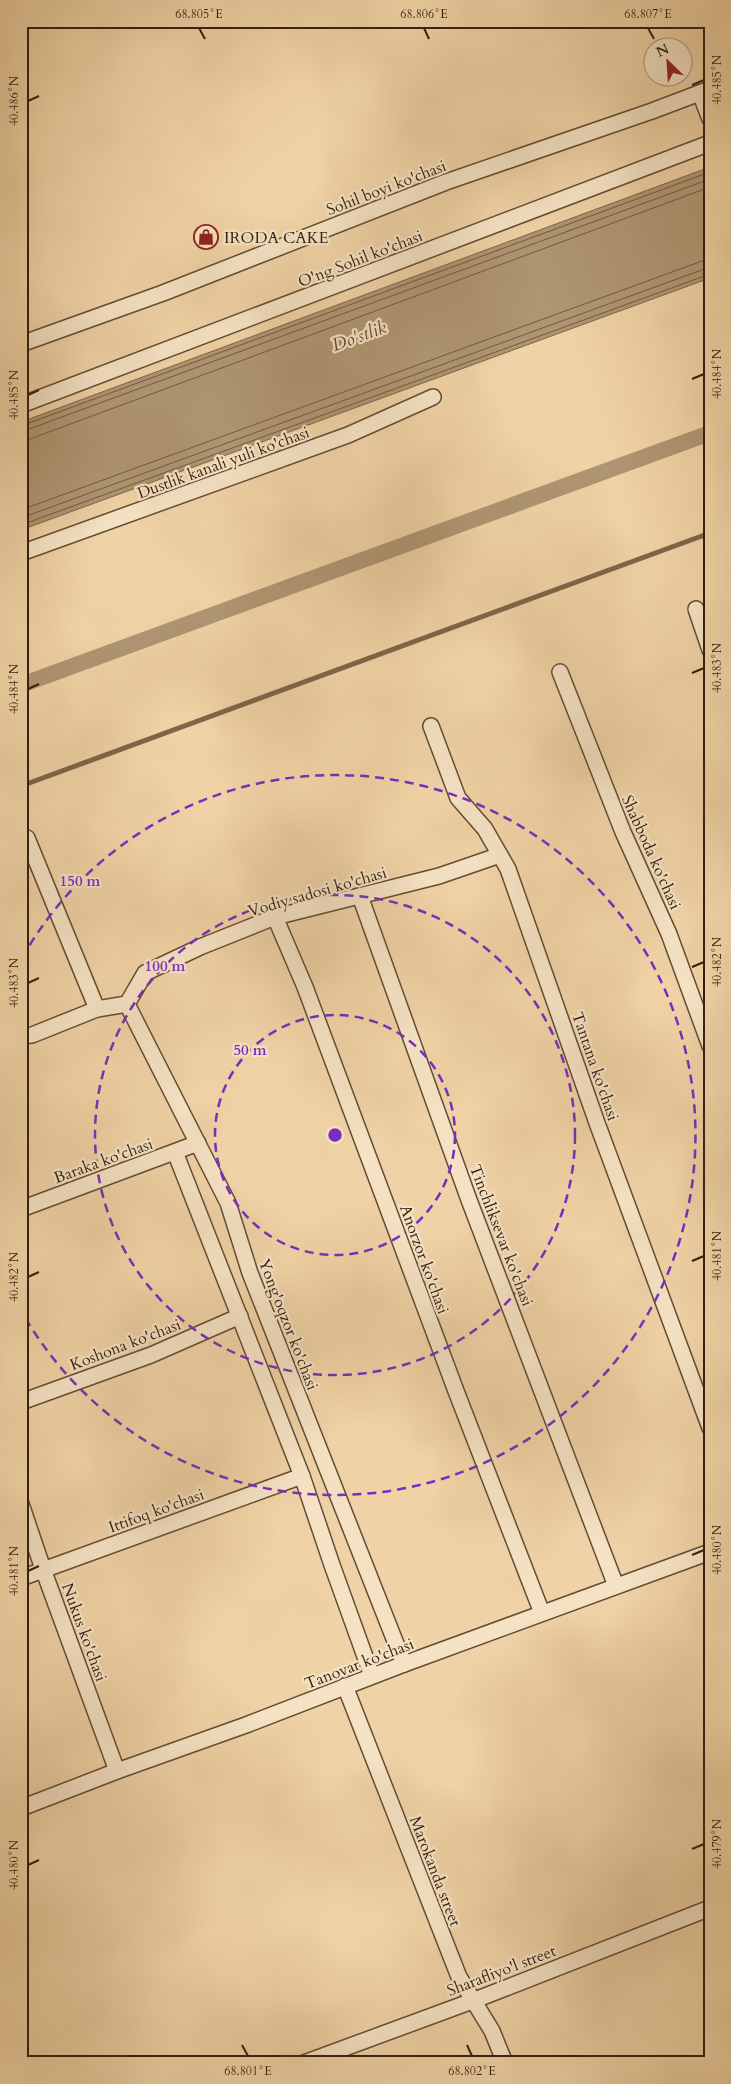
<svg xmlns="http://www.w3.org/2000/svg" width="731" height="2084" font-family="Cardo,serif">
	<rect width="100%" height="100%" fill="#efd2a5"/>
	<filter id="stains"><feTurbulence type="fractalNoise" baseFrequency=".004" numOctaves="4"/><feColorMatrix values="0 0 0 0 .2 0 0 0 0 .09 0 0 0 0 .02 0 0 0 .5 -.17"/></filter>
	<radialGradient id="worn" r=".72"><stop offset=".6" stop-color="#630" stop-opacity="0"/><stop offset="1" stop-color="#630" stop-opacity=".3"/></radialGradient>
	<polygon fill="#af9572" stroke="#7e664a" points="710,167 710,278 21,530 21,422"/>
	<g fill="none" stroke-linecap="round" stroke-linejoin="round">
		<g stroke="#725a40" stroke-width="1">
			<polyline points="21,426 710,172"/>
			<polyline points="21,432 710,179"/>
			<polyline points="21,440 30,439 710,187"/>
			<polyline points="21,510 702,261 710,260"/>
			<polyline points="21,518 710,267"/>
			<polyline points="21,525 710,274"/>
		</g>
		<polyline stroke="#7e664a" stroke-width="5" points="21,786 710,533"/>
		<polyline stroke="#af9572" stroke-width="16" points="21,685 710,433"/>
		<defs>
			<g id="minor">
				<polyline points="700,93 710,119"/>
				<polyline points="21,344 163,293 446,182 652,111 710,89"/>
				<polyline points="21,405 710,143"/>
				<polyline points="21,553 348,435 433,397"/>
				<polyline points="696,609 710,650"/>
				<polyline points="560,672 623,832 669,934 710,1046"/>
				<polyline points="431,726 458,798 485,829 508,869 597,1123 710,1428"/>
				<polyline points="27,838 97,1009"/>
				<polyline points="360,896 469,1200 616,1586"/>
				<polyline points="275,917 305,987 456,1391 542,1613"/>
				<polyline points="127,1004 228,1203 250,1273 404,1664"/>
				<polyline points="21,1036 32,1035 97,1009 127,1004 145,973 200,947 275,917 439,876 500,855"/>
				<polyline points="175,1152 302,1476 332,1565 372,1676"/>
				<polyline points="21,1209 198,1143"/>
				<polyline points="21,1402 151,1355 240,1316"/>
				<polyline points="21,1504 43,1569 117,1771"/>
				<polyline points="21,1578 302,1476"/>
				<polyline points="345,1686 459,1977 492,2031 505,2063"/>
				<polyline points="21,1808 117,1771 246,1725 404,1664 710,1552"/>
				<polyline points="304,2063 475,2000 710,1908"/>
			</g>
		</defs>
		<use href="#minor" stroke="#634c34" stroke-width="18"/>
		<use href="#minor" stroke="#f5e2c4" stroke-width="15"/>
	</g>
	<path fill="none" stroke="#341f0e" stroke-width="2" d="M 199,28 L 205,39M 424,28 L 429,39M 648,28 L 654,39M 692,85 L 704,80M 28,101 L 39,96M 692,379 L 704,374M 28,395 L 39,390M 692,673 L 704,668M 28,689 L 39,684M 692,967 L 704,962M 28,983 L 39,978M 692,1261 L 704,1256M 28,1277 L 39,1272M 692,1555 L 704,1550M 28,1571 L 39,1566M 692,1849 L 704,1844M 28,1865 L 39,1860M 242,2045 L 248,2056M 467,2045 L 472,2056"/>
	<g fill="none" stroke="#7b2cbf" stroke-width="2.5" stroke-dasharray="9 6">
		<circle cx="335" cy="1135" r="120"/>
		<circle cx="335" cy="1135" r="240"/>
		<path d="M22 958A360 360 0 1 1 22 1312"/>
	</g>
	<defs>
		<symbol id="shop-ring" viewBox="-11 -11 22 22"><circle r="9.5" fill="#f5e2c4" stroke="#8f2418" stroke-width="1.5"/><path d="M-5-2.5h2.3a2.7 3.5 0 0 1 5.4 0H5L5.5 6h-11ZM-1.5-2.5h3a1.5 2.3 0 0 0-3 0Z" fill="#8f2418"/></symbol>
	</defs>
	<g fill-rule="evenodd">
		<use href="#shop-ring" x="192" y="223" width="28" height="28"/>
	</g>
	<g text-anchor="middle" stroke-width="4.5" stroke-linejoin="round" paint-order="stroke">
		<g font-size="16" fill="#341f0e" stroke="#f5e2c4">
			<text transform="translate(386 187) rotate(-21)" y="6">Sohil boyi ko'chasi</text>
			<text transform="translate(360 258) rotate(-21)" y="6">O'ng Sohil ko'chasi</text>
			<text transform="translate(223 462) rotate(-20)" y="6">Dustlik kanali yuli ko'chasi</text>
			<text transform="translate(652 852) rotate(66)" y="6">Shabboda ko'chasi</text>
			<text transform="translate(317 891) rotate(-16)" y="6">Vodiy sadosi ko'chasi</text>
			<text transform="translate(596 1066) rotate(71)" y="6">Tantana ko'chasi</text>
			<text transform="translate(103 1160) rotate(-20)" y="6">Baraka ko'chasi</text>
			<text transform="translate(502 1235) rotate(69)" y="6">Tinchliksevar ko'chasi</text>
			<text transform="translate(425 1259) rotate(70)" y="6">Anorzor ko'chasi</text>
			<text transform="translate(289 1324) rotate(69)" y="6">Yong'oqzor ko'chasi</text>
			<text transform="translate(125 1344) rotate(-21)" y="6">Koshona ko'chasi</text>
			<text transform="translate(156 1510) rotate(-20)" y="6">Ittifoq ko'chasi</text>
			<text transform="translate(85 1632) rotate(70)" y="6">Nukus ko'chasi</text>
			<text transform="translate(359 1663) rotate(-21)" y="6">Tanovar ko'chasi</text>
			<text transform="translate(436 1871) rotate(69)" y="6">Marokanda street</text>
			<text transform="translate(501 1970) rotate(-21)" y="6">Sharafliyo'l street</text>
		</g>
		<g font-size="16" fill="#341f0e" stroke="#f5e2c4" text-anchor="start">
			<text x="224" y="243">IRODA CAKE</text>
		</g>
		<g font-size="18" font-style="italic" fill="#5f4831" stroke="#f5e2c4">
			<text transform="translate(359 336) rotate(-20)" y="6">Do'stlik</text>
		</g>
	</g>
	<circle cx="335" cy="1135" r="8" fill="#7b2cbf" stroke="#f5e2c4" stroke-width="2.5"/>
	<g font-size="15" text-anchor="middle" font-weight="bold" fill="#7b2cbf" stroke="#f5e2c4" stroke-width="4.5" stroke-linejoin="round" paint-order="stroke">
		<text x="80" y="886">150 m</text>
		<text x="165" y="971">100 m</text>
		<text x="250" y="1055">50 m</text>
	</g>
	<rect width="731" height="2084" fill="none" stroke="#efd2a5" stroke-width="55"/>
	<g transform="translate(668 62) rotate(335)"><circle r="24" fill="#f5e2c4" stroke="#a8947b"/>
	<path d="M0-4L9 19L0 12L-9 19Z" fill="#8f2418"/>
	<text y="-8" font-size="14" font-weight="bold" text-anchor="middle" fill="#341f0e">N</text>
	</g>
	<rect x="28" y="28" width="676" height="2028" fill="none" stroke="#341f0e" stroke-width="2"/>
	<g font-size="12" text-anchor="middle" fill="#341f0e">
		<text x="199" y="18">68.805°E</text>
		<text x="424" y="18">68.806°E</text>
		<text x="648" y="18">68.807°E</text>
		<text transform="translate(717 80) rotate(-90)" y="4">40.485°N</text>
		<text transform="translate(14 101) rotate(-90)" y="4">40.486°N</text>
		<text transform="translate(717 374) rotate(-90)" y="4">40.484°N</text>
		<text transform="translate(14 395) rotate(-90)" y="4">40.485°N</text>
		<text transform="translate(717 668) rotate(-90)" y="4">40.483°N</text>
		<text transform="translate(14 689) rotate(-90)" y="4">40.484°N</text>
		<text transform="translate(717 962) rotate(-90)" y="4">40.482°N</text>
		<text transform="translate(14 983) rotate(-90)" y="4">40.483°N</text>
		<text transform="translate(717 1256) rotate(-90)" y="4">40.481°N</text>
		<text transform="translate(14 1277) rotate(-90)" y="4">40.482°N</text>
		<text transform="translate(717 1550) rotate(-90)" y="4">40.480°N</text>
		<text transform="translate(14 1571) rotate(-90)" y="4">40.481°N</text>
		<text transform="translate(717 1844) rotate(-90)" y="4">40.479°N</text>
		<text transform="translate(14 1865) rotate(-90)" y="4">40.480°N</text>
		<text x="248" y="2075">68.801°E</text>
		<text x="472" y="2075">68.802°E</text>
	</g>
	<rect width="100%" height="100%" filter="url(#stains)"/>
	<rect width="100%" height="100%" fill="url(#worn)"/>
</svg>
